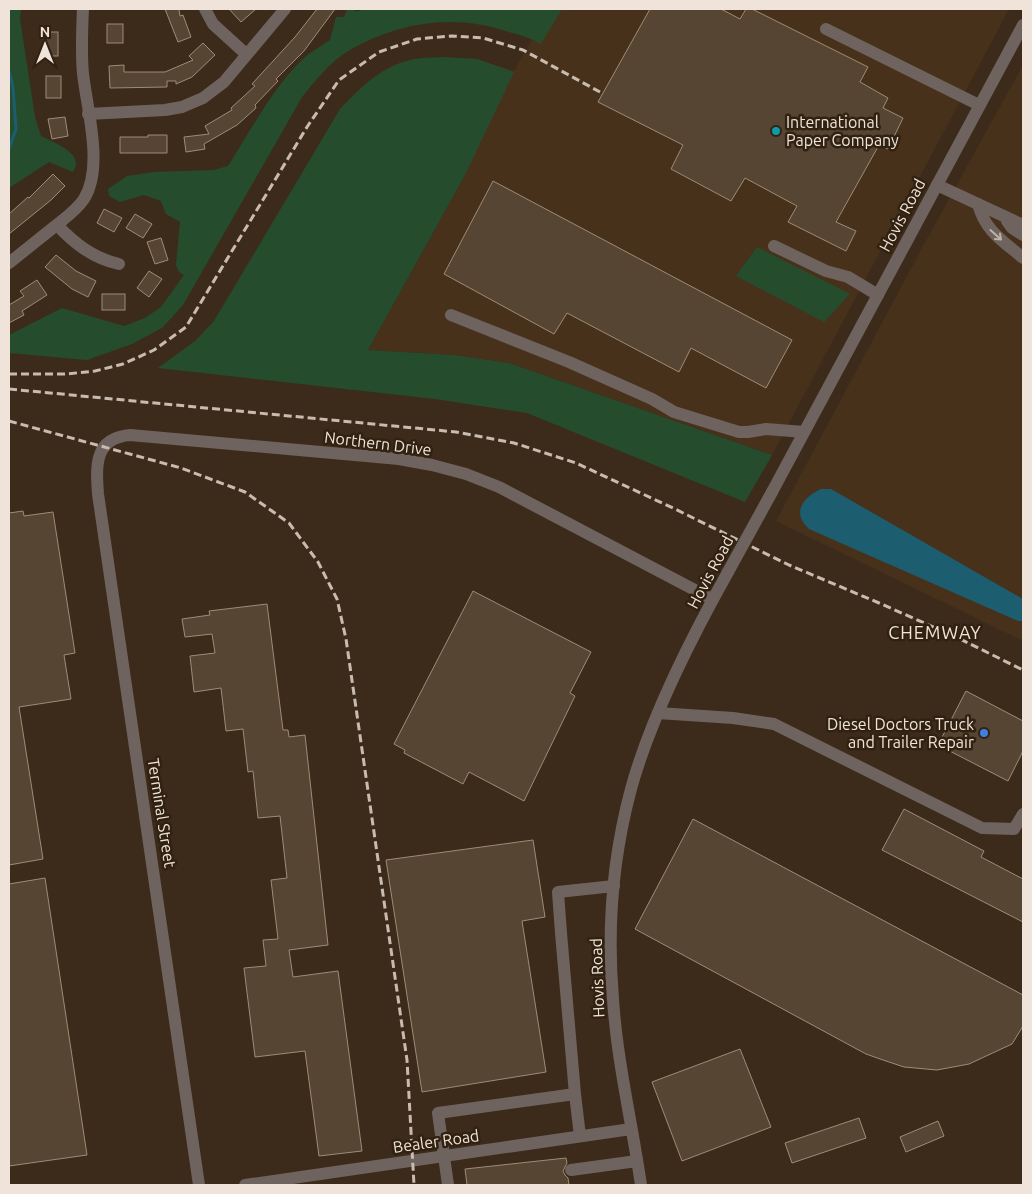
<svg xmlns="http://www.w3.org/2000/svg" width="1032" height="1194" font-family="Ubuntu,sans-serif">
	<rect width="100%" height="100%" fill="#3c2b1a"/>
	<g fill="#47311b">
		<polygon points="550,9 1009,9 772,455 509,363 454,355 368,350 465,175 340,109 359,90 381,72 410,60 445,57 477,59 514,71"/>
		<polygon points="1023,65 1023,641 776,521 923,246"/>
	</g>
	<g fill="#254d2d">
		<path d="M 9,9 L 21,9 L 20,19 L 35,117 L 41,136 C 51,141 77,151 76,164 C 76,167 74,169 73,172 L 49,162 L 9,188 Z"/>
		<path d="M 347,9 L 356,9 L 355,12 L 365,9 L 562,9 L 541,44 C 531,38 520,35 509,32 C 453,13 398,22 348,51 C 329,63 316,80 302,97 L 183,305 L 162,328 L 132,344 L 87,360 L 9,353 L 9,335 L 62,308 L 124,326 L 145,318 L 161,307 L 184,275 L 179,272 L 176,265 L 180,222 L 166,214 L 161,201 L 144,195 L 120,202 L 109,196 L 108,189 L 127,176 L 154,172 L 214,170 L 228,166 C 250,132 278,78 310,53 C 316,49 323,45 330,40 L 336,17 L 344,17 Z"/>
		<path d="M 445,57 L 477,59 L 514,72 L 465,175 L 368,350 L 454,355 L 509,363 L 772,455 L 745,502 L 527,413 L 435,399 L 158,368 L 195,341 L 214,321 L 340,109 C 360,88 381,67 410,60 C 421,57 434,58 445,57 Z"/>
		<polygon points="757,247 850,294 824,322 736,276"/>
	</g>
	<path fill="#1c5e70" d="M 821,489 L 831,489 L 1023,599 L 1023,621 L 1018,621 L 809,529 C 791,513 803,497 821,489 Z"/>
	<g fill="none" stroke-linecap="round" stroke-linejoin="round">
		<polyline stroke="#1c5e70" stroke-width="3" points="9,71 13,87 16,129 9,149"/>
	</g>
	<g fill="#554532" stroke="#9e8c77">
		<polygon points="165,9 179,9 180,16 183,15 191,37 178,42"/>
		<polygon points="229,9 256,9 241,22"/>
		<polygon points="317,9 335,9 304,51 276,79 278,81 255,105 256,108 237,125 204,144 205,149 186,152 184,137 209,134 205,126 232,110 231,108 255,86 252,84 295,37"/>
		<polygon points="650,9 721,9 740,19 746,9 752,9 868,67 860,82 888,98 883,108 903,118 888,149 879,145 836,222 856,231 846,251 788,222 797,206 745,178 731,201 671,169 683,145 598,102"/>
		<rect x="107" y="24" width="16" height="19"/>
		<rect x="44" y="32" width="14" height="24"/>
		<polygon points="203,43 215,55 192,77 176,84 176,81 167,81 167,87 110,88 109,66 124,65 124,72 165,72 193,60 189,56"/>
		<rect x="46" y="76" width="15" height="22"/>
		<polygon points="65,117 68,136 52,139 48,119"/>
		<polygon points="148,135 167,135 167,153 120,153 120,137 148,137"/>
		<polygon points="53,174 65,186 51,200 9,234 9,214 28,197 29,198"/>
		<polygon points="493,181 792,340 766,388 691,348 679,372 567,313 554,334 444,274"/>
		<polygon points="104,209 122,218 114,232 97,223"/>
		<polygon points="135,214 152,224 143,238 126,228"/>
		<polygon points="161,238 168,260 155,264 147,242"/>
		<polygon points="56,255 76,271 96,281 88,297 72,289 45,267"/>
		<polygon points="149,271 162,279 149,297 137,288"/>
		<polygon points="37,280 47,295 22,311 24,315 9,323 9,305 24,296 20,291"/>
		<rect x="102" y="294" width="23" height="16"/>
		<polygon points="23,511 24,516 53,512 75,653 64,655 71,699 19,707 43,859 9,865 9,513"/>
		<polygon points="473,591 591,652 570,693 575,696 524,801 469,772 463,784 404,753 405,750 394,744"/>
		<polygon points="267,604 283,730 288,730 289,737 305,735 328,945 289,950 293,977 338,971 362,1151 319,1156 305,1051 255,1057 244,968 266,966 263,940 278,939 271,880 287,878 280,816 258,818 253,771 248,772 243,729 226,731 221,688 194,692 190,656 215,653 212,634 185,637 182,619 210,615 209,611"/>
		<polygon points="966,691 1023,721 1023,751 1008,781 938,745"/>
		<polygon points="904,809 984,851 981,857 1023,879 1023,922 882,850"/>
		<polygon points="693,819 1023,995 1023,1026 1012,1044 969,1064 937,1070 904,1067 883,1060 866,1054 635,929"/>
		<polygon points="533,840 545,917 522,921 546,1072 422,1092 386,860"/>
		<polygon points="45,878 87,1155 9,1166 9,884"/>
		<polygon points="740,1049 771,1127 682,1161 652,1082"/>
		<polygon points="859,1118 866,1138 792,1163 785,1143"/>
		<polygon points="938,1121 944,1136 906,1152 900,1137"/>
		<polygon points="566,1158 567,1163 563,1171 565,1175 568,1178 569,1185 467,1185 465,1169"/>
	</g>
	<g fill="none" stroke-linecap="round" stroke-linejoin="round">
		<g stroke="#6f635f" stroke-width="12">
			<polyline points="205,9 213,24 246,54"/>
			<polyline points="826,29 979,105"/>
			<polyline points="88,114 165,110 182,107 203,98 224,82 285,9"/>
			<polyline points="937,185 1023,225"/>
			<path d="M 978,204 C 985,231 1003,241 1023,258"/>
			<polyline points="1007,221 1012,228 1023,235"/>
			<path d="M 57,225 C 75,244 93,258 119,264"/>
			<polyline points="774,246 826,271 848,277 878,295"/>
			<path d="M 9,263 C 24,251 39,239 54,227 C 65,218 76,211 84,199 C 104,167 87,109 83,74 C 81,52 82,30 83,9"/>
			<polyline points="451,315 569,362 652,399 674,412 739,432 748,432 766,429 804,432"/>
			<polyline points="772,492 1023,25"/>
			<polyline points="658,713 733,718 774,724 982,828 1014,829 1023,814"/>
			<polyline points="575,1094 561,933 558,892 614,886"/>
			<polyline points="571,1170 637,1161"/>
			<path d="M 199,1185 L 98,494 C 96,466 94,438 130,435 L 399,459 L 432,465 L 466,474 L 499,487 L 712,599"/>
			<polyline points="245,1185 631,1129"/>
			<polyline points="448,1185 438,1113 575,1094 580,1136"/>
			<path d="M 641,1185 C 632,1123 617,1061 613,999 C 607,929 613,856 631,789 C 651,716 691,638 728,572"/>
		</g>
		<g stroke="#c8bbb0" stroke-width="3" stroke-dasharray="8 4" stroke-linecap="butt">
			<polyline points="9,374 66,374 95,371 123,364 154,350 186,327 307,127 339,80 379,52 417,39 451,36 483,38 523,50 600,92"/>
			<polyline points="9,389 456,432 514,443 576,463 675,509 789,565 879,603 956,637 1023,670"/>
			<polyline points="9,421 181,468 245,492 289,523 318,562 337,599 346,639 407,1060 414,1185"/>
		</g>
		<polyline stroke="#6f635f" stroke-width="12" points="728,572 772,492"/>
	</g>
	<defs><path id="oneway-shaft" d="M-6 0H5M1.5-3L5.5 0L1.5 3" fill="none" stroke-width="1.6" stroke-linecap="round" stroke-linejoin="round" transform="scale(1.25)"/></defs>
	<use stroke="#bcb0a9" href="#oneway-shaft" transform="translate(996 235) rotate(42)"/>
	<circle fill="#0f9aa8" stroke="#312111" stroke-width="2" cx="776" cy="131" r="5"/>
	<circle fill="#3f7fe0" stroke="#312111" stroke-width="2" cx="984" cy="733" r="5"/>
	<g text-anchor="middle" stroke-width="5" stroke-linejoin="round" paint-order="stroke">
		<g font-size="16" fill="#f0e4da" stroke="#312111" text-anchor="start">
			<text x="786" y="128">International<tspan x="786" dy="18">Paper Company</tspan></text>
			<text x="974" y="730" text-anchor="end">Diesel Doctors Truck<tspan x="974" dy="18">and Trailer Repair</tspan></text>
		</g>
		<g font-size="16" fill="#f0e4da" stroke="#312111">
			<text transform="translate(902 215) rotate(-62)" y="6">Hovis Road</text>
			<text transform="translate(378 443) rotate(7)" y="6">Northern Drive</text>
			<text transform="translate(710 572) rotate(-62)" y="6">Hovis Road</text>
			<text transform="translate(162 813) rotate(81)" y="6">Terminal Street</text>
			<text transform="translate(597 978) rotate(-92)" y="6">Hovis Road</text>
			<text transform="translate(436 1141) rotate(-8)" y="6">Bealer Road</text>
		</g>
		<g font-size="18" letter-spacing="1" fill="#f0e4da" stroke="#312111">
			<text x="935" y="639">CHEMWAY</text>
		</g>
	</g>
	<rect width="1032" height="1194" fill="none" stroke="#f0e4da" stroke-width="20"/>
	<g transform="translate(45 45)" stroke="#312111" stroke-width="4" paint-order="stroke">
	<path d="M0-4L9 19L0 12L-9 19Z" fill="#f0e4da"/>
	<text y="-8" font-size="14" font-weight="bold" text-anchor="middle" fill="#f0e4da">N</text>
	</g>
</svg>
